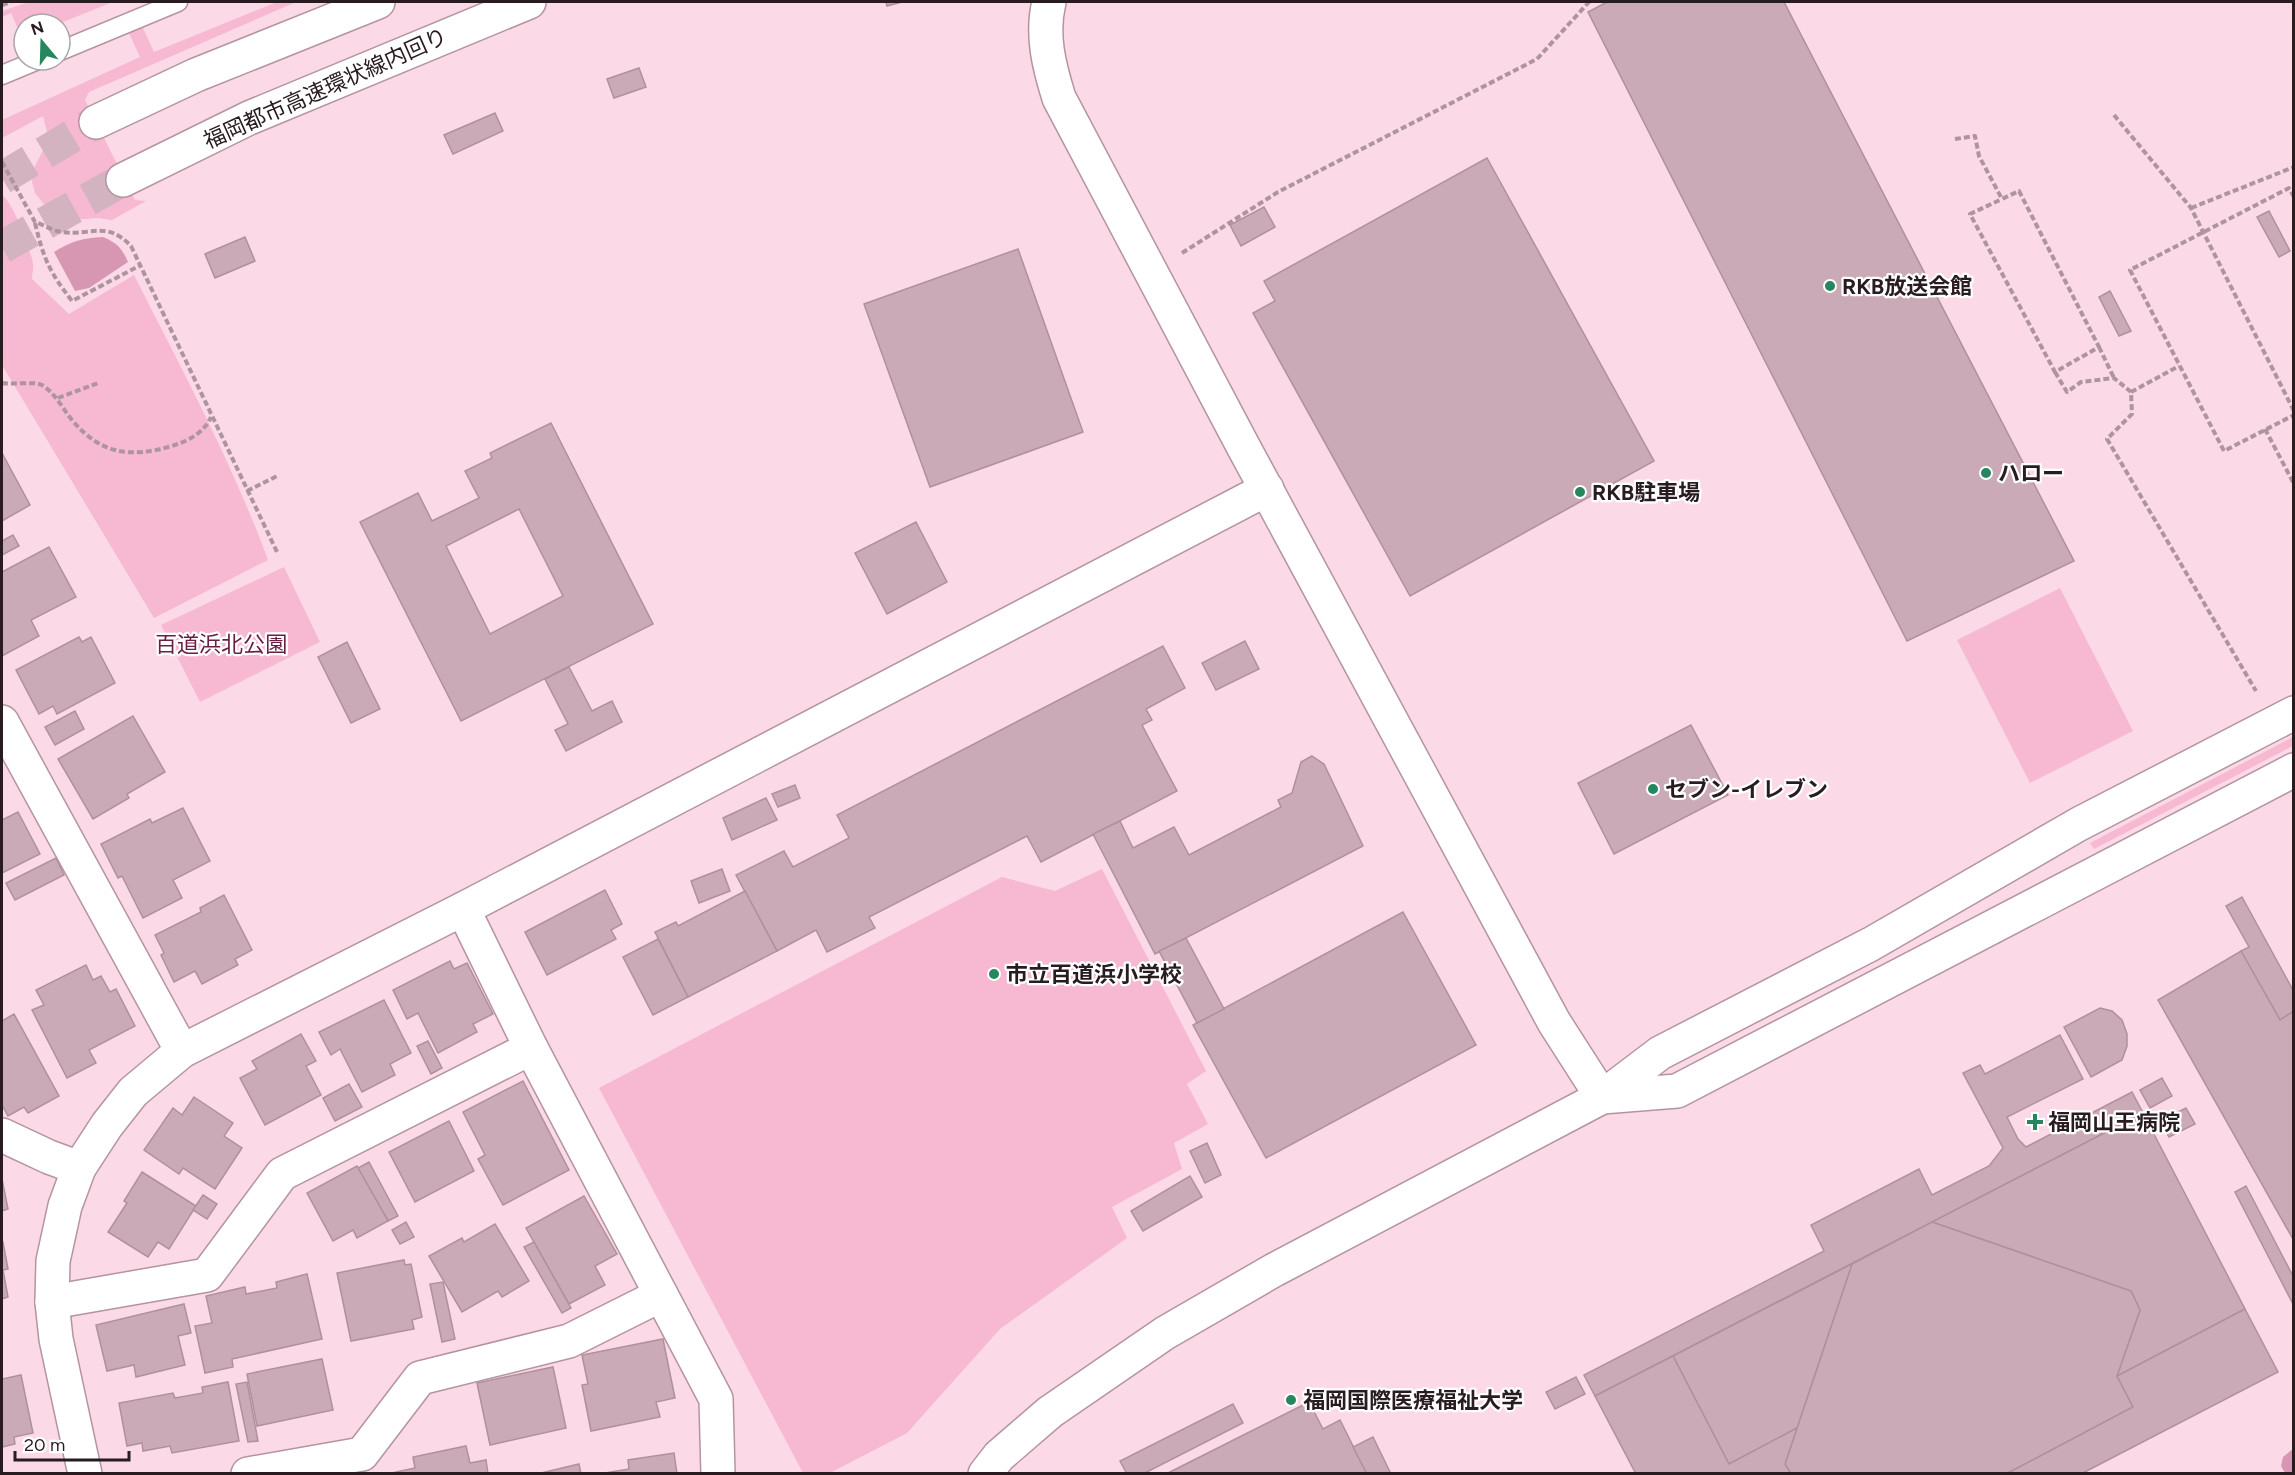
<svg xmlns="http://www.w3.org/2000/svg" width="2295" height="1475" font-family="Figtree,'Noto Sans JP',sans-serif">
	<rect width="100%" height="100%" fill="#fcd9e6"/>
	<g fill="#f7b8d1">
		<polygon points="29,2 113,2 58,24 24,24 22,38 11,13 2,17 2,11"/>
		<polygon points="277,2 296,2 89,92 85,100 135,200 146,201 112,220 98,218 69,220 54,217 35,193 32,182 33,170 46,144 48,136 43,116 2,138 2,120 140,57 128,31 142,26 154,52"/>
		<path d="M 2,195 C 13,202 31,250 33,264 C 34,268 32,274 32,279 L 69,314 L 134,275 C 181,368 232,462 268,560 L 154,618 L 2,365 Z"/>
		<polygon points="284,567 320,642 200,702 161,625"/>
		<polygon points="2060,588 2133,731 2030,783 1957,640"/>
		<polygon points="2293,737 2293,746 2094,849 2090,843"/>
		<polygon points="1102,869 1206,1071 1187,1084 1208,1124 1174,1143 1182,1169 1112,1207 1127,1238 1000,1329 907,1433 830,1473 803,1473 599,1088 1002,877 1055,891"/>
	</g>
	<g fill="#d797b2">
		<path d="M 103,237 C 117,243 122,248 128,262 L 89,288 L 75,291 L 54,252 C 71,241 83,238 103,237 Z"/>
		<polygon points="2293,1449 2293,1473 2285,1473 2281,1466 2283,1457"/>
	</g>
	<g fill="#cbaab7" stroke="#b0909d" stroke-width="1.5" fill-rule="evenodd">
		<polygon points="886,2 902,2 887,6"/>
		<polygon points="1607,2 1784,2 2074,561 1907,641 1588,12"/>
		<polygon points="639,68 646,87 614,98 607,79"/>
		<polygon points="495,113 503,131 453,154 444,135"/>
		<polygon points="1487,158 1654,461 1410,596 1253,313 1275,301 1264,281"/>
		<polygon points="1264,207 1275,227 1241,246 1230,225"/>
		<polygon points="2269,211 2290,251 2279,257 2257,217"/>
		<polygon points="245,237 255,261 215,278 205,254"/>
		<polygon points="1018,249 1083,432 930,487 864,304"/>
		<polygon points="2110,291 2131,331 2119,336 2099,297"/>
		<path d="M 551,423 L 653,624 L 461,721 L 360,522 L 418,493 L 432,521 L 479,498 L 465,471 L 492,458 L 490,453 ZM 519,509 L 563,596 L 490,634 L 446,546 Z"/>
		<polygon points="2,453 30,505 2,521"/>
		<polygon points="916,522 947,582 887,614 855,553"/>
		<polygon points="13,535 19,546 2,555 2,541"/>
		<polygon points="49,547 76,597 31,620 39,636 2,656 2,572"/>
		<polygon points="79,637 82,642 91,637 115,683 57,714 53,706 39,714 16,670"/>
		<polygon points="1245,641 1259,669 1216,690 1202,663"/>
		<polygon points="347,642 380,709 351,723 318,657"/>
		<polygon points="1163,646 1185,688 1146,709 1152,720 1142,725 1177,791 1041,862 1027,836 869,917 875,928 827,952 816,930 777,951 736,875 784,851 793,867 849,838 837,815"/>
		<polygon points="569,667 592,711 612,701 622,722 566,751 555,730 568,724 545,679"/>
		<polygon points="75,711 84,729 55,745 45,727"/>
		<polygon points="133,716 165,772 127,794 129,798 93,819 58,759"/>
		<polygon points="1691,725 1728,795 1614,854 1578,783"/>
		<polygon points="1312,756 1324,764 1363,846 1155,954 1093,834 1120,821 1133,848 1174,827 1189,855 1281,807 1278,800 1292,793 1301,762"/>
		<polygon points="795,785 800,798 778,807 772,794"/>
		<polygon points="766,798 777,820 732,840 723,818"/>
		<polygon points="183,808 210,861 173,880 182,898 143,918 122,876 118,878 101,844 150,819 152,823"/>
		<polygon points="18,812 40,854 2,873 2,820"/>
		<polygon points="56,858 64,875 15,900 6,883"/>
		<polygon points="722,869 730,891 699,903 691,881"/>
		<polygon points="605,890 622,924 611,930 616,939 547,975 525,932"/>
		<polygon points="745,891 777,951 688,997 655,932 676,922 678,926"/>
		<polygon points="224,895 252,950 235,959 238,965 202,984 195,971 174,982 161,955 164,953 155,935 201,912 200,908"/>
		<polygon points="2242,897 2294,992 2294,1011 2280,1020 2241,951 2249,947 2226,906"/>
		<polygon points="1403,912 1476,1045 1266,1158 1193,1025"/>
		<polygon points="1186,938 1224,1009 1197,1023 1159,951"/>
		<polygon points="658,939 688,997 653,1015 623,957"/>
		<polygon points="2241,951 2280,1020 2294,1011 2294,1241 2158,1000"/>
		<polygon points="450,961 454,969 467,963 493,1014 473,1024 477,1032 438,1053 418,1013 407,1019 393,990"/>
		<polygon points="86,965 93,980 101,976 110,992 116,989 135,1026 89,1050 96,1063 67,1078 32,1010 44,1005 36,990"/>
		<polygon points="384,1000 411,1053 390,1064 395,1075 362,1092 340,1049 331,1055 319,1032"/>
		<polygon points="2100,1008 2112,1011 2122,1020 2127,1034 2127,1046 2122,1060 2091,1077 2064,1027"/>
		<polygon points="14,1014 59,1096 28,1113 24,1107 8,1116 2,1105 2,1021"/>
		<polygon points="301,1034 316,1061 306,1066 321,1095 265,1125 240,1078 257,1069 252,1061"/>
		<polygon points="2060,1035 2083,1079 2007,1117 2018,1139 2026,1147 2132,1092 2143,1113 1595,1396 1584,1375 1824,1251 1811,1225 1919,1169 1932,1195 1989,1166 2003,1148 1963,1073 1980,1065 1985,1074"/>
		<polygon points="428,1041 442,1068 431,1074 417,1046"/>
		<polygon points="2162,1078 2172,1096 2150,1108 2140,1090"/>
		<polygon points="523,1081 569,1170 503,1205 478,1159 485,1155 463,1112"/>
		<polygon points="349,1084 362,1107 335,1121 323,1098"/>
		<polygon points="194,1097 233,1123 224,1136 242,1148 215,1189 183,1168 179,1174 144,1150 173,1108 182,1115"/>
		<polygon points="2186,1108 2195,1124 2169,1137 2160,1121"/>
		<polygon points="2143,1113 2245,1309 2117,1376 2140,1310 2131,1291 1932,1222"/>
		<polygon points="449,1121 474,1171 415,1202 389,1152"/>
		<polygon points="1207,1143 1221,1175 1205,1183 1190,1151"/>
		<polygon points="369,1162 398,1216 388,1221 358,1168"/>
		<polygon points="357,1166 388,1221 357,1238 353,1230 333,1241 307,1193"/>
		<polygon points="142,1172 196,1206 169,1249 158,1242 148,1257 108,1232 127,1203 124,1201"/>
		<polygon points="1190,1176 1202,1197 1143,1231 1131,1211"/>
		<polygon points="2,1179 8,1209 2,1211"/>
		<polygon points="2246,1186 2294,1278 2294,1306 2235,1192"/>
		<polygon points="203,1195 217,1204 207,1219 193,1210"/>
		<polygon points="584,1196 617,1254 595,1266 605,1285 569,1304 526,1228"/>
		<polygon points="406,1222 414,1237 400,1244 392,1230"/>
		<polygon points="1932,1222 2131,1291 2140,1310 2117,1376 2133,1407 2006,1474 1791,1474 1785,1464 1852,1264"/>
		<polygon points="495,1224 529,1281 502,1297 498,1291 462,1312 429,1256 462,1238 464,1242"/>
		<polygon points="2,1242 3,1242 8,1269 3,1270 8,1297 2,1299"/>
		<polygon points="534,1242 571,1308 562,1313 524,1247"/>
		<polygon points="404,1260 405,1265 411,1264 422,1317 412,1320 414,1329 351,1341 337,1273"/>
		<polygon points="1852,1264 1797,1428 1729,1464 1673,1356"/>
		<polygon points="307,1274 322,1339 232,1359 233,1367 205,1373 195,1326 212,1323 206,1296 245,1287 246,1294 277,1288 276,1282"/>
		<polygon points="443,1282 455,1339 442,1342 430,1284"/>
		<polygon points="184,1304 191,1333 178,1336 185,1365 136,1377 134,1365 107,1371 96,1325"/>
		<polygon points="2245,1309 2278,1372 2081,1474 2006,1474 2133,1407 2117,1376"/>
		<polygon points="663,1339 675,1398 656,1402 660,1417 591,1431 582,1385 588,1384 582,1355"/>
		<polygon points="1673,1356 1729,1464 1797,1428 1785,1464 1791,1474 1636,1474 1595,1396"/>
		<polygon points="322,1359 333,1410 257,1426 247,1374"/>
		<polygon points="553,1367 566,1428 490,1445 477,1383"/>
		<polygon points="21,1375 33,1433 14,1437 15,1444 2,1447 2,1379"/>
		<polygon points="1576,1377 1585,1394 1555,1409 1546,1392"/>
		<polygon points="228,1382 239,1441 172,1453 170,1446 143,1451 142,1443 127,1446 119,1403 173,1393 175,1398 203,1393 202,1387"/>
		<polygon points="247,1382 258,1441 248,1442 236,1384"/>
		<polygon points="1309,1402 1323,1429 1340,1420 1367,1474 1166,1474"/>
		<polygon points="1233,1404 1243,1423 1143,1474 1127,1474 1120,1461"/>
		<polygon points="1373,1437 1391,1474 1367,1474 1353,1447"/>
		<polygon points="466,1446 470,1463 486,1460 488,1474 387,1474 415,1468 413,1457"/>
		<polygon points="674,1453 677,1474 599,1474 629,1469 628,1460"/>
		<polygon points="579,1464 581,1474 537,1474"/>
	</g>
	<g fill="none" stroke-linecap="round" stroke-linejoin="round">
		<g stroke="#d2b3bf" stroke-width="33" stroke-dasharray="33 16" stroke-linecap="butt">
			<polyline points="2,178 96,122"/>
			<polyline points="2,247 123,180"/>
		</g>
		<defs>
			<g id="service">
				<polyline points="60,51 178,2"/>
				<polyline points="2,75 38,60"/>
			</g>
			<g id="minor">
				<polyline points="2,722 182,1051"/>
				<polyline points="463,909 531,1048 716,1399 718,1474"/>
				<polyline points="2,1135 49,1157 79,1168"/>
				<polyline points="52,1302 207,1275 282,1174 531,1048"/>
				<polyline points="85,1474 56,1339 52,1302 53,1261 65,1206 79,1168 107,1125 133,1092 182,1051 463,909 1267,489"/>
				<polyline points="248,1474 362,1454 420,1378 569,1341 661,1295"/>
			</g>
			<g id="tertiary">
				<path d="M 1049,2 C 1041,35 1049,66 1059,98 L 1243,446 L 1554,1022 L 1602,1097"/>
				<polyline points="1602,1097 1677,1091 2294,770"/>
				<polyline points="985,1474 999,1456 1050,1412 1165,1333 1274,1270 1602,1097 1660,1053 1871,944 2079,824 2294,713"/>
			</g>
			<g id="motorway">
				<polyline points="96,122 196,75 378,2"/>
				<polyline points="123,180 249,118 529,2"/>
			</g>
		</defs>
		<use href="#service" stroke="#b494a0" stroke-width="21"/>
		<use href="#minor" stroke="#b494a0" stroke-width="36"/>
		<use href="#tertiary" stroke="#b494a0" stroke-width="36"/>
		<use href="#motorway" stroke="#b494a0" stroke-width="36"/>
		<g stroke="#ae949e" stroke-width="4" stroke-dasharray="6 3" stroke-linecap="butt">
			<polyline points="2,5 11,2"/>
			<polyline points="2114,115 2191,208 2294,411"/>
			<polyline points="1955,139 1975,136 1979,156 2002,199 2019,191 2099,347 2055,372 1970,214 2002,199"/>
			<path d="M 2,162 L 35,222 C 44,225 53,231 62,232 C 92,236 106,220 131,246 L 278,554"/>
			<polyline points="2294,197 2289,188 2130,270 2224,451 2294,415"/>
			<polyline points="2191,208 2294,167"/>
			<path d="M 35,223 C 44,260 49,271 72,301 L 139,266"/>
			<polyline points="1182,253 1278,192 1537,59 1589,2"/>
			<polyline points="2099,347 2114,378"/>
			<polyline points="2055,372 2067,392 2081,382 2114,378 2131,392 2132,414 2107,439 2256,691"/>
			<path d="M 2,383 C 12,385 35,381 42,385 C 56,394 62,408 72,420 C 101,455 131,458 172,446 C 188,441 204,433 211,417"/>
			<polyline points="2131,392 2179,366"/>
			<polyline points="58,398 98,383"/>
			<polyline points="2265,429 2294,484"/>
			<polyline points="247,491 277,476"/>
			<polyline points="2294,612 2294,630"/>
		</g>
		<use href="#service" stroke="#fff" stroke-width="18"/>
		<use href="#minor" stroke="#fff" stroke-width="33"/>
		<use href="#tertiary" stroke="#fff" stroke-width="33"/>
		<use href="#motorway" stroke="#fff" stroke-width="33"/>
	</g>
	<g fill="#26865e" stroke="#fff" stroke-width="2">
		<circle cx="1830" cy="286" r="6"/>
		<circle cx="1986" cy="473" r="6"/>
		<circle cx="1580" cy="492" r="6"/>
		<circle cx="1653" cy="789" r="6"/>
		<circle cx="994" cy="974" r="6"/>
		<path d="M2032 1113h6v6h6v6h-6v6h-6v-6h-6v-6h6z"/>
		<circle cx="1291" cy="1400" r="6"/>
	</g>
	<g text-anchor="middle" stroke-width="4.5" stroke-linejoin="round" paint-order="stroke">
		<g font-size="22" fill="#281c21" stroke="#fff">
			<text transform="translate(325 88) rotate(-24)" y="8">福岡都市高速環状線内回り</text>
		</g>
		<g font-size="22" font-weight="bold" fill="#281c21" stroke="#fff" text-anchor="start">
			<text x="1842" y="294">RKB放送会館</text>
			<text x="1998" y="481">ハロー</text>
			<text x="1592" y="500">RKB駐車場</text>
			<text x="1665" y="797">セブン-イレブン</text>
			<text x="1006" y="982">市立百道浜小学校</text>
			<text x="2048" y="1130">福岡山王病院</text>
			<text x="1303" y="1408">福岡国際医療福祉大学</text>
		</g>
		<g font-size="22" fill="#691e44" stroke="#fff">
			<text x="221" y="652">百道浜北公園</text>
		</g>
	</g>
	<rect width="2295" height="1475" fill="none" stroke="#281c21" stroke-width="6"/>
	<g transform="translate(42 42) rotate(341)"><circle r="28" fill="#ffffff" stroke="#a9a4a6" stroke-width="1.5"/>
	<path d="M0-4.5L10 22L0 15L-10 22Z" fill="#26865e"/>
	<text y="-9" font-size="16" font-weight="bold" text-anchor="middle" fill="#281c21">N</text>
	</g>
	<path d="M15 1451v9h114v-9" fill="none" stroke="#281c21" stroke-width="3"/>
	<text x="24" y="1451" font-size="18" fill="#281c21" stroke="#ffffff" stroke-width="4.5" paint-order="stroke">20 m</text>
</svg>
